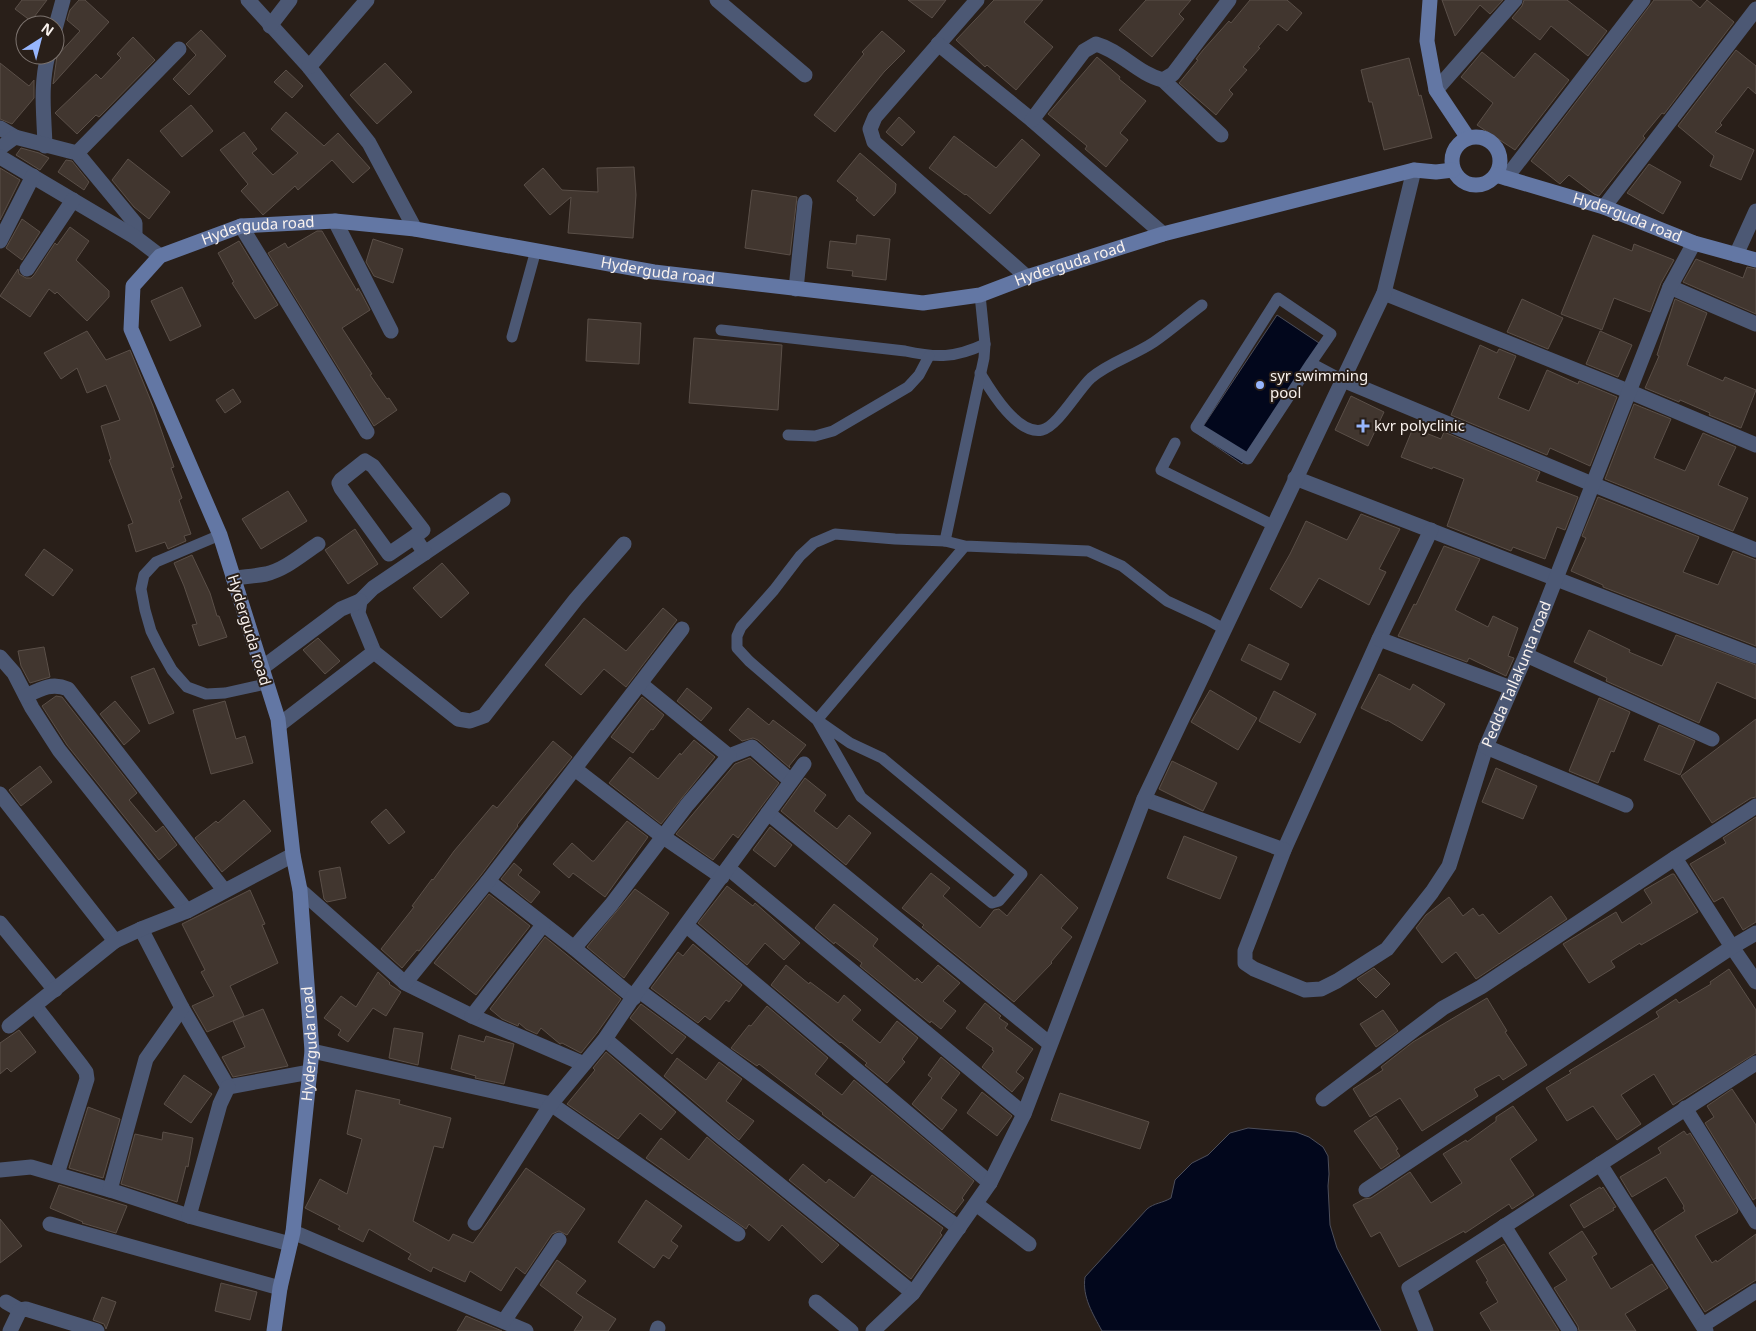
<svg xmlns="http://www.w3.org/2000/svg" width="1756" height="1331" font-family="'Noto Sans',sans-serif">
	<rect width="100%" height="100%" fill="#291f19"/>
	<g fill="#02071c" stroke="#4c4e5b">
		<polygon points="1277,315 1322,345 1242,464 1198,434"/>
		<path d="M 1248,1128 L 1296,1132 L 1309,1137 L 1323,1147 L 1328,1156 L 1329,1174 L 1328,1186 L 1330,1225 L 1337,1248 L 1381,1331 L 1102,1331 C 1093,1314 1082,1297 1085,1277 L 1147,1209 C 1154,1203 1163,1203 1171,1198 L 1175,1180 L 1192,1163 L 1208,1155 L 1230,1133 Z"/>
	</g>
	<g fill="#41362f" stroke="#5a4f48">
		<polygon points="22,0 47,0 31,21 15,9"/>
		<polygon points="79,0 85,0 109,22 53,84 57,56 80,31 67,20 70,10"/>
		<polygon points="908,0 946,0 932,18"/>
		<polygon points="994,0 1043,0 1024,22 1053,47 1016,90 987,65 985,67 956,40"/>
		<polygon points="1146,0 1191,0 1179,14 1184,19 1152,57 1119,30"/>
		<polygon points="1250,0 1287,0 1302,13 1287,31 1278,24 1258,47 1260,48 1243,67 1247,70 1229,90 1233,94 1216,115 1179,83 1198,60 1196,59 1203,50 1229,21 1231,23"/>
		<polygon points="1442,0 1503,0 1490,14 1480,5 1455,36"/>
		<polygon points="1524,0 1567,0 1607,31 1588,56 1551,26 1540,40 1512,18 1522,6"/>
		<polygon points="1654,0 1691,0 1700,8 1707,0 1734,22 1664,114 1662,113 1643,136 1645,138 1599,196 1594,194 1569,175 1560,184 1531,161"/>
		<polygon points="201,30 226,56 189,95 173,79 196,55 186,44"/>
		<polygon points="882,31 905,51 884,72 835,132 814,115 864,54 862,52"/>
		<polygon points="133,37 155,60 99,117 96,115 77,134 55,113 96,74 101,79 121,58 117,54"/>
		<polygon points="1736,50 1756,66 1756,94 1748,87 1720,123 1722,125 1715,132 1754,150 1741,180 1710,166 1714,156 1678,126"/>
		<polygon points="1482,52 1514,78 1535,53 1569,80 1515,150 1477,125 1493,103 1461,77"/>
		<polygon points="1097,57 1120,77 1119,79 1146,101 1120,133 1128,140 1106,167 1085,149 1087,146 1048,114"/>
		<polygon points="1409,58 1419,96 1421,95 1432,138 1384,150 1372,102 1369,102 1361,70"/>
		<polygon points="0,63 29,86 34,80 34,98 12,124 0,119"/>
		<polygon points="385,63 412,92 377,124 350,95"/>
		<polygon points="286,70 303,86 292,98 274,82"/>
		<polygon points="191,105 213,131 182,157 160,131"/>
		<polygon points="286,112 324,146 338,133 370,168 353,183 332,160 298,190 295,186 263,215 241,191 248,184 220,150 244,132 257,149 252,153 273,175 298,153 271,129"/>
		<polygon points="899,117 915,132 902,146 886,132"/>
		<polygon points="954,136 996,168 1022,139 1040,155 990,214 966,194 965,195 929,168"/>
		<polygon points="21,148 39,153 49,158 40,170 16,155"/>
		<polygon points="860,153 896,184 895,193 874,216 856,200 858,198 837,181"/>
		<polygon points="128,159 170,192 149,219 134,207 112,180"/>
		<polygon points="66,160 72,161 89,182 84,190 58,172"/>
		<polygon points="1649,164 1681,182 1663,214 1627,193"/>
		<polygon points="634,167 636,195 633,238 568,233 571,197 550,215 524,185 543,168 562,190 598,192 597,168"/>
		<polygon points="0,168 20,180 0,220"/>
		<polygon points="752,190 797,197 790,255 745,248"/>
		<polygon points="22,219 40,232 22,260 6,248"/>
		<polygon points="70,227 89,241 76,260 109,291 109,297 87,321 57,292 55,294 49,289 30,317 0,296 18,269 19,274 26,278 31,278 34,275 55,243 57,245"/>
		<polygon points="317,231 322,231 357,291 358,288 361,293 370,310 342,328 372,374 370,375 387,399 389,398 397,410 374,426 268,253 285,243 288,248"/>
		<polygon points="857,235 890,239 886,280 852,276 853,271 827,268 830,241 856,244"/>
		<polygon points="1593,235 1632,251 1634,244 1674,260 1661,283 1650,312 1614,298 1602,330 1561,314"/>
		<polygon points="373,239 403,249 393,283 374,276 366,262"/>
		<polygon points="239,241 278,305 255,319 232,283 234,282 218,253"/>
		<polygon points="1696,259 1743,278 1747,267 1756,269 1756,314 1683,282"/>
		<polygon points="182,287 201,326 170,341 151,301"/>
		<polygon points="1522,299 1563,318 1548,349 1507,332"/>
		<polygon points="1675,299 1707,313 1687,365 1723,381 1725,377 1756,390 1741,428 1709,415 1710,413 1680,400 1679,402 1645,388 1659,356 1657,355"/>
		<polygon points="588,319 641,323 639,364 586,361"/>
		<polygon points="87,331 106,360 130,350 153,406 174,467 171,468 182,498 179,500 191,534 184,536 186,541 168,549 165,542 136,552 128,525 133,523 109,460 111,459 101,426 120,420 106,385 87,393 77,368 61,379 44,353"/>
		<polygon points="1600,331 1632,345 1618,377 1586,364"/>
		<polygon points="694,338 782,345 778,410 689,403"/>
		<polygon points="1480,345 1497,353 1499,349 1516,356 1498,398 1529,411 1547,370 1578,384 1579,381 1617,397 1590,466 1550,448 1547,455 1451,415"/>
		<polygon points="233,389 241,402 225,413 216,400"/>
		<polygon points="1351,396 1384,412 1368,446 1335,430"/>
		<polygon points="1634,404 1671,419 1654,458 1685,471 1703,433 1736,447 1718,485 1748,498 1733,531 1605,479"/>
		<polygon points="1413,428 1441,439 1444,432 1540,472 1536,481 1578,497 1565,530 1557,527 1545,559 1513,547 1511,551 1447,526 1464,479 1433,467 1432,469 1401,457"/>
		<polygon points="288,491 307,521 261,549 242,519"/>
		<polygon points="1598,497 1699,537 1683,572 1718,585 1733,551 1756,560 1756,646 1603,587 1603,585 1571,571 1586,538 1582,536"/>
		<polygon points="1361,514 1400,529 1379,569 1386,572 1369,605 1319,578 1301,608 1270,589 1290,554 1306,521 1347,540"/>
		<polygon points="355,529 378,564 348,584 325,550"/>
		<polygon points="1444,546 1480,559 1455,610 1488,627 1493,616 1518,628 1508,656 1514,658 1506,676 1469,658 1467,662 1398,636 1414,604 1416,605"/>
		<polygon points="44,549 73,570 53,596 25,575"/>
		<polygon points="192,555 210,593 217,616 219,616 227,637 199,646 192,625 197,624 184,586 174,563"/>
		<polygon points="442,563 469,593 441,618 413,588"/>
		<polygon points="663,608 677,620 626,687 604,669 581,695 545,665 584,618 626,651"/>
		<polygon points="1589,630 1630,650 1629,652 1662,666 1676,635 1756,665 1756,699 1717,682 1699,723 1606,681 1607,678 1574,662"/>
		<polygon points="318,638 340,661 325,674 303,650"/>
		<polygon points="1249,644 1289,664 1281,680 1241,660"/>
		<polygon points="44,647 50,677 30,683 21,666 18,651"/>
		<polygon points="154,668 174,713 149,724 131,677"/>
		<polygon points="1379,674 1410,690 1413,684 1445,704 1422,741 1387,720 1387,721 1361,708"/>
		<polygon points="687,688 712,708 701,721 677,701"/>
		<polygon points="1210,690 1257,718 1238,750 1191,722"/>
		<polygon points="1274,691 1316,714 1300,743 1259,721"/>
		<polygon points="56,696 62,697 137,793 129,800 156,832 163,826 177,845 159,860 67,745 42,706"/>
		<polygon points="642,697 664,715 653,730 651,729 633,753 611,737"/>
		<polygon points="1599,698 1630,712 1614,752 1611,751 1598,783 1569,771"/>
		<polygon points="115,701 140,731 124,745 100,714"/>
		<polygon points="225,701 236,739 245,736 253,763 211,774 193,710"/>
		<polygon points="748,708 769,725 773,720 806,745 789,766 790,768 758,740 753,738 742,741 729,730"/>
		<polygon points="1756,719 1756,797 1751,798 1712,823 1681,776"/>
		<polygon points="1659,725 1695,741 1680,775 1644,760"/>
		<polygon points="694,740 715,757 661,824 609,783 630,757 658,779 680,753 681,755"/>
		<polygon points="553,741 572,757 517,825 518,826 481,875 419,951 417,950 402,968 381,949 414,907 412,906 432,879 433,880 454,851 493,805 497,808"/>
		<polygon points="750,758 779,783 738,838 733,834 713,860 676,834 735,764"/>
		<polygon points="1172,761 1217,783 1203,811 1159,789"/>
		<polygon points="40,766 52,782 21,806 9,790"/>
		<polygon points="1496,768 1537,786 1523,819 1482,802"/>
		<polygon points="805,778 826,795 814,811 837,829 849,815 871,833 846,865 781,811"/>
		<polygon points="244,800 271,831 222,872 195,838 216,821 218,823"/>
		<polygon points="386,809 405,832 389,844 371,822"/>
		<polygon points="1756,817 1756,922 1743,930 1723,897 1714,902 1690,864 1726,843 1723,838"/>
		<polygon points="627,821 648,837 605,897 573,873 569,878 553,864 572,843 592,861 594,861"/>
		<polygon points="770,827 792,845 775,867 753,850"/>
		<polygon points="1184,836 1237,857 1220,899 1167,878"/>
		<polygon points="514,863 522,870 518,875 540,892 531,903 501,879"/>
		<polygon points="340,867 346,898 327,902 324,899 319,871"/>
		<polygon points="931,873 950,888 943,896 980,928 994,910 999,909 1007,916 1041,874 1078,908 1061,928 1072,937 1051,962 1052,963 1014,1002 922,927 924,925 902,908"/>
		<polygon points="1672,874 1674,874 1698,912 1641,945 1640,943 1611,961 1615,967 1589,983 1563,944 1616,912 1622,923 1652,903 1644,890"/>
		<polygon points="727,886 753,906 755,903 800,943 784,960 765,943 747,965 698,923"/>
		<polygon points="635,889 669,913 624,978 587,947"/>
		<polygon points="250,890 265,924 262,925 278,963 230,986 244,1016 207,1032 192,1006 214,996 201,972 205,970 182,924"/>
		<polygon points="489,894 530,926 476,995 434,963"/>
		<polygon points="1551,896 1567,919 1476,979 1456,952 1442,963 1416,928 1426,915 1449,897 1463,916 1473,908 1479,916 1483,914 1499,934"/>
		<polygon points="834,904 878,939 873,946 915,981 917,978 922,983 938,965 960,983 943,1001 956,1011 941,1029 931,1021 930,1023 860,966 862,963 835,942 834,944 815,928"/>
		<polygon points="545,937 621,999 597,1033 581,1053 562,1043 560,1044 541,1028 537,1034 526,1029 519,1023 518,1026 502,1019 490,1009"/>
		<polygon points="693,944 742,985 729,1002 726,1000 710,1020 705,1016 698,1023 651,988 678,952 683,956"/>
		<polygon points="786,965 809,984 810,982 838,1003 844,995 861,1010 852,1020 880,1043 897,1021 918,1038 902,1059 905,1062 887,1083 865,1065 867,1063 841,1042 840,1043 771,985"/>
		<polygon points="1374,968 1390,984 1376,998 1357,979"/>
		<polygon points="1729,969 1756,1010 1756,1053 1673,1105 1654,1074 1621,1095 1641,1124 1617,1140 1593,1106 1567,1121 1546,1088 1571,1073 1569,1071 1659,1017 1656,1012 1676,999 1679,1003 1711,984 1710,982"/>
		<polygon points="378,972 390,983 389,984 401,992 386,1016 373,1008 348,1042 338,1035 341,1030 324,1018 341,996 356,1007"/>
		<polygon points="1487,998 1507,1031 1505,1032 1527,1065 1503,1080 1499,1075 1474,1089 1478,1096 1422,1131 1400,1098 1370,1117 1353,1089 1383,1070 1381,1067 1413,1042"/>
		<polygon points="985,1003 1001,1016 999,1018 1008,1024 1005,1028 1033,1049 1016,1072 1024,1078 1012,1092 982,1067 994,1051 992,1050 993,1048 966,1028"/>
		<polygon points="641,1004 686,1037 672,1054 630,1018"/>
		<polygon points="767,1006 828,1058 815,1074 842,1095 854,1080 974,1181 962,1198 964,1200 954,1213 822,1114 823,1113 759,1064 757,1066 731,1048 749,1025 751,1026"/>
		<polygon points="263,1009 288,1066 233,1077 222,1057 245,1047 233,1021"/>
		<polygon points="1383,1010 1398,1031 1376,1047 1360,1024"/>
		<polygon points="394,1028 423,1033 418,1065 389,1058"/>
		<polygon points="19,1030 36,1052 11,1072 7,1068 0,1074 0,1043"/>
		<polygon points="459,1035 484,1042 486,1036 514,1044 504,1084 475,1078 476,1076 451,1069"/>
		<polygon points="606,1052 676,1112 661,1130 640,1113 618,1139 567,1104 595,1070 593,1068"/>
		<polygon points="941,1057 960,1073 941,1098 957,1110 942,1130 912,1104 932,1078 928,1075"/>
		<polygon points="677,1058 706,1080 719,1062 742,1079 726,1101 754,1121 739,1140 664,1076"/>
		<polygon points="184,1075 212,1094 191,1123 164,1104"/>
		<polygon points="1732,1089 1756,1125 1756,1198 1753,1200 1705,1123 1714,1117 1707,1106"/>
		<polygon points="356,1090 400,1100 399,1104 451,1118 443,1148 434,1146 413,1221 449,1241 453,1234 473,1243 526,1168 585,1209 567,1235 559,1231 552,1234 525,1274 516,1267 501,1291 470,1271 465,1282 433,1267 431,1272 408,1259 411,1254 369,1229 363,1242 338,1229 340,1226 305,1208 320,1179 347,1194 362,1139 347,1134"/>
		<polygon points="982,1092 1012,1116 997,1136 967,1113"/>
		<polygon points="1060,1093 1149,1122 1140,1149 1051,1120"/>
		<polygon points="1513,1106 1537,1140 1510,1159 1534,1195 1512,1209 1509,1204 1465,1233 1464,1231 1399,1267 1380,1232 1371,1237 1353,1205 1364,1199 1371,1198 1410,1172 1431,1203 1462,1183 1443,1154 1466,1140 1467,1142 1496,1121 1496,1117"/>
		<polygon points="88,1107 120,1119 103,1178 69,1168"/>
		<polygon points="1376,1116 1398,1149 1396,1150 1400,1156 1381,1169 1354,1131"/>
		<polygon points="1684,1131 1687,1135 1690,1133 1738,1210 1737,1213 1695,1236 1712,1263 1716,1260 1717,1262 1756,1234 1756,1280 1705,1312 1654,1231 1685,1211 1683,1208 1684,1206 1666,1177 1632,1197 1620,1177 1661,1153 1658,1148"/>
		<polygon points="163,1132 193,1138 188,1167 186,1166 177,1202 121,1184 135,1134 162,1140"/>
		<polygon points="707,1137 715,1144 839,1245 822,1263 782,1225 769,1241 749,1224 746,1229 646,1158 661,1138 689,1160"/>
		<polygon points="803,1164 826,1183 829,1179 854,1198 872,1175 943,1228 940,1233 942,1235 911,1279 789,1180"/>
		<polygon points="59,1185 127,1206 116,1233 82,1223 83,1222 50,1208"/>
		<polygon points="1600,1187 1601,1189 1603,1187 1616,1207 1613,1208 1614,1210 1584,1228 1570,1205"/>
		<polygon points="646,1200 682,1226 671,1241 678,1246 669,1259 663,1255 654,1268 618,1242"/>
		<polygon points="0,1219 22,1246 0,1263"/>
		<polygon points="1582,1231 1597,1254 1592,1257 1611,1289 1652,1264 1668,1288 1625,1314 1636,1331 1579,1331 1578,1326 1554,1288 1567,1280 1549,1253"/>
		<polygon points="1504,1244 1559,1331 1491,1331 1480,1313 1498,1302 1486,1282 1488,1281 1476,1261"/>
		<polygon points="557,1260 586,1281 576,1293 616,1319 608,1331 574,1331 583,1317 540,1285"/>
		<polygon points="221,1283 257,1292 250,1320 215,1311"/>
		<polygon points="102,1297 116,1302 106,1329 104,1324 93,1320"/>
		<polygon points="466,1316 502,1331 457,1331"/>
	</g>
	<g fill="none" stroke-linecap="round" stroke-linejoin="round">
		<g stroke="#4c5874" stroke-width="11">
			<path d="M 721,330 L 905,351 C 937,358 955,358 985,344"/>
			<polyline points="512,337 536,250"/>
			<polyline points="1311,363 1248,459 1196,427 1278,298 1331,334 1311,363 1343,380"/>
			<path d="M 980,373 C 991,391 1017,435 1042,430 C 1057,427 1078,390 1091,378 C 1110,362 1133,356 1154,342 C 1170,331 1186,317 1202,305"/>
			<polyline points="788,435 815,436 833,431 908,387 919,375 929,356"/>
			<polyline points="1175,443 1161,470 1273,525"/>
			<polyline points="220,535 156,562 144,575 141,589 145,610 151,631 159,647 172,670 187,687 206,694 225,693 266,684"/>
			<polyline points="945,541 984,358 985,344 980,295"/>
			<polyline points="965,546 817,720 850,743 882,758 1022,874 999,901 992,903 861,797 817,720 749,661 737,648 737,636 741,627 774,590 800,556 814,543 835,534 895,539 945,541 965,546 1088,551 1122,566 1167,601 1208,620 1224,629"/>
		</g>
		<g stroke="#4c5874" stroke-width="15">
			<polyline points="248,0 309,67 369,143 415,229"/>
			<polyline points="717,0 805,75"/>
			<polyline points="977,0 875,117 870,129 874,142 1027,277"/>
			<polyline points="270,26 290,0"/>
			<polyline points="55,29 63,0"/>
			<polyline points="938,44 1032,120 1163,234"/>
			<polyline points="309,67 367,0"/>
			<polyline points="1163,80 1221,135"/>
			<polyline points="1436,90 1515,0"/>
			<path d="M 1032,120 L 1084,51 L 1096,44 C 1121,51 1138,74 1163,80 L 1173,74 L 1229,0"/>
			<polyline points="0,128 15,137"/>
			<path d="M 45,146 C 44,113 40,87 48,55"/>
			<polyline points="0,148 15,137 77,153 135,223 135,237"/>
			<polyline points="77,153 179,49"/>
			<polyline points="0,157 135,237 160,256"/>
			<polyline points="1506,178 1643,0"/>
			<polyline points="1604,207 1756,9"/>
			<polyline points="335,221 391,331"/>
			<polyline points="241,226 367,432"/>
			<polyline points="0,241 33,176"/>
			<polyline points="1736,255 1756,211"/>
			<polyline points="27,269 73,200"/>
			<polyline points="1670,287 1756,324"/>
			<polyline points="796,289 805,202"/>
			<polyline points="1384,293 1628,391 1756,445"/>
			<polyline points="1343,380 1592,484 1756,550"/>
			<polyline points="1295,478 1756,656"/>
			<polyline points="503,500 373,588 360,601 358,613 374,652 458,719 470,721 484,716 576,599 624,544"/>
			<path id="s1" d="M 1431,530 L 1379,639 L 1284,850 L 1245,951 L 1245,963 L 1254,969 L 1305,990 L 1321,989 L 1337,981 L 1387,949 L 1432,892 L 1449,866 L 1486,747 L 1526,655 L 1670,287 L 1694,243"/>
			<polyline points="414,537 389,554 341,488 339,483 341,480 365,461 373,466 423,530 414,537 425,553"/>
			<path d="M 233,578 C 244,577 255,576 266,574 C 286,569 301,555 318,544"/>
			<polyline points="1379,639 1511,688"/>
			<polyline points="1526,655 1712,739"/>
			<polyline points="0,657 14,673 32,708 59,750 187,911"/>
			<polyline points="262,668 341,609 360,601"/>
			<polyline points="641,684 729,756 752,747 791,781"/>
			<path d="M 26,696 C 40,689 52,682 68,689 L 224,890"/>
			<polyline points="279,725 374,652"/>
			<polyline points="1486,747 1626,805"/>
			<polyline points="575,769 662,836 722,877"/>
			<polyline points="0,794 115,941"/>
			<polyline points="1144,799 1284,850"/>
			<polyline points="768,813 1050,1044"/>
			<polyline points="1675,858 1732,947 1756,982"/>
			<polyline points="728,868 1024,1114"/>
			<polyline points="488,881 574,948 634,998"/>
			<polyline points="300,890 405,983 472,1016 584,1064"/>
			<polyline points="0,923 55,990"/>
			<polyline points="687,926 990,1183"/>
			<polyline points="141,929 182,1008 228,1087"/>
			<polyline points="574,948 611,905 687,805 729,756"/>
			<polyline points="405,983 488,881 682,629"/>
			<polyline points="638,990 959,1228"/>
			<polyline points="35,1006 81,1065 86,1072 87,1079 57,1174"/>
			<polyline points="472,1016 543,925"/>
			<polyline points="9,1026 115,941 141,929 187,911 293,855"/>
			<polyline points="605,1039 721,1137 913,1293"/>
			<polyline points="312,1051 551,1104 738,1234"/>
			<polyline points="228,1087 310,1072"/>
			<polyline points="1323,1099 1443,1008 1481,987 1675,858 1756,806"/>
			<polyline points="1685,1108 1756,1222"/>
			<polyline points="1600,1164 1706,1331"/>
			<polyline points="0,1170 31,1167 110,1190 189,1216 290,1244"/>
			<polyline points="110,1190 146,1059 182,1008"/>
			<polyline points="1366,1190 1732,947 1756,933"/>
			<polyline points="976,1204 1029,1244"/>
			<polyline points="189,1216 220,1104 228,1087"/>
			<polyline points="475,1223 551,1104 605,1039 638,990 804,764"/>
			<polyline points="50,1224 280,1288"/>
			<polyline points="1504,1226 1570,1331"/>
			<polyline points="293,1232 526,1331"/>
			<polyline points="6,1302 20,1310 26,1309 97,1331"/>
			<polyline points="816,1302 851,1331"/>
			<polyline points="504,1321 559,1240"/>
			<polyline points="1703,1325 1756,1291"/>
			<polyline points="10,1331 20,1310"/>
			<polyline points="657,1331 658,1328"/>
			<polyline points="873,1331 913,1293 990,1183 1024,1114 1144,799 1384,293 1414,170"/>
			<polyline points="1426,1331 1409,1288 1756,1063"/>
		</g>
		<g stroke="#6377a4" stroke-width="15">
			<polyline points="1430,0 1427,41 1436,90 1468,138"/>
			<circle cx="1476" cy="161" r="24"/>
			<path id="s2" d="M 1496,175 L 1604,207 L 1694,243 L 1756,260"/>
			<path id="s3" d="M 274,1331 L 280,1288 L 293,1232 L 312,1051 L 300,890 L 293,855 L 278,719 L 220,535 L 131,329 L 133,286 L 160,256 L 241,226 L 335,221 L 415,229 L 654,272 L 923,303 L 980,295 L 1027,277 L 1163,234 L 1414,170 L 1436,172 L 1453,170"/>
		</g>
	</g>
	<g fill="#97b6fd" stroke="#291f19" stroke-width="2">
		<circle cx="1260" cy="385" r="5"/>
		<path d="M1360.5 418.5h5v5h5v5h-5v5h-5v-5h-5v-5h5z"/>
	</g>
	<g text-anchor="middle" stroke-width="4" stroke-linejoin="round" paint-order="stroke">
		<g font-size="15" fill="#f9f2ee" stroke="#291f19">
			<text dy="5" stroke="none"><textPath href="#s2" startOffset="138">Hyderguda road</textPath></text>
			<text dy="5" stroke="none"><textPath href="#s3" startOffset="1220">Hyderguda road</textPath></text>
			<text dy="5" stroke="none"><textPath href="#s3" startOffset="2045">Hyderguda road</textPath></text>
			<text dy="5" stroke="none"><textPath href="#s3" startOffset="1625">Hyderguda road</textPath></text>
			<text transform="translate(249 630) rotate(73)" y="5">Hyderguda road</text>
			<text dy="5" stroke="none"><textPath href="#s1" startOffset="939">Pedda Tallakunta road</textPath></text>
			<text dy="5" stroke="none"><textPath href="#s3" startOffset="290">Hyderguda road</textPath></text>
		</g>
		<g font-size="15" fill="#f9f2ee" stroke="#291f19" text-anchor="start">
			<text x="1270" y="381">syr swimming<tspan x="1270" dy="17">pool</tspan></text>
			<text x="1374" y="431">kvr polyclinic</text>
		</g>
	</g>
	<g transform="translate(40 40) rotate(36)"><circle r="24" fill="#291f19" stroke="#7c736e"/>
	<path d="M0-4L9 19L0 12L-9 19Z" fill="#97b6fd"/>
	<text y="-8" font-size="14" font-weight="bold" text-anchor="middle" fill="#f9f2ee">N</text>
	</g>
</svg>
